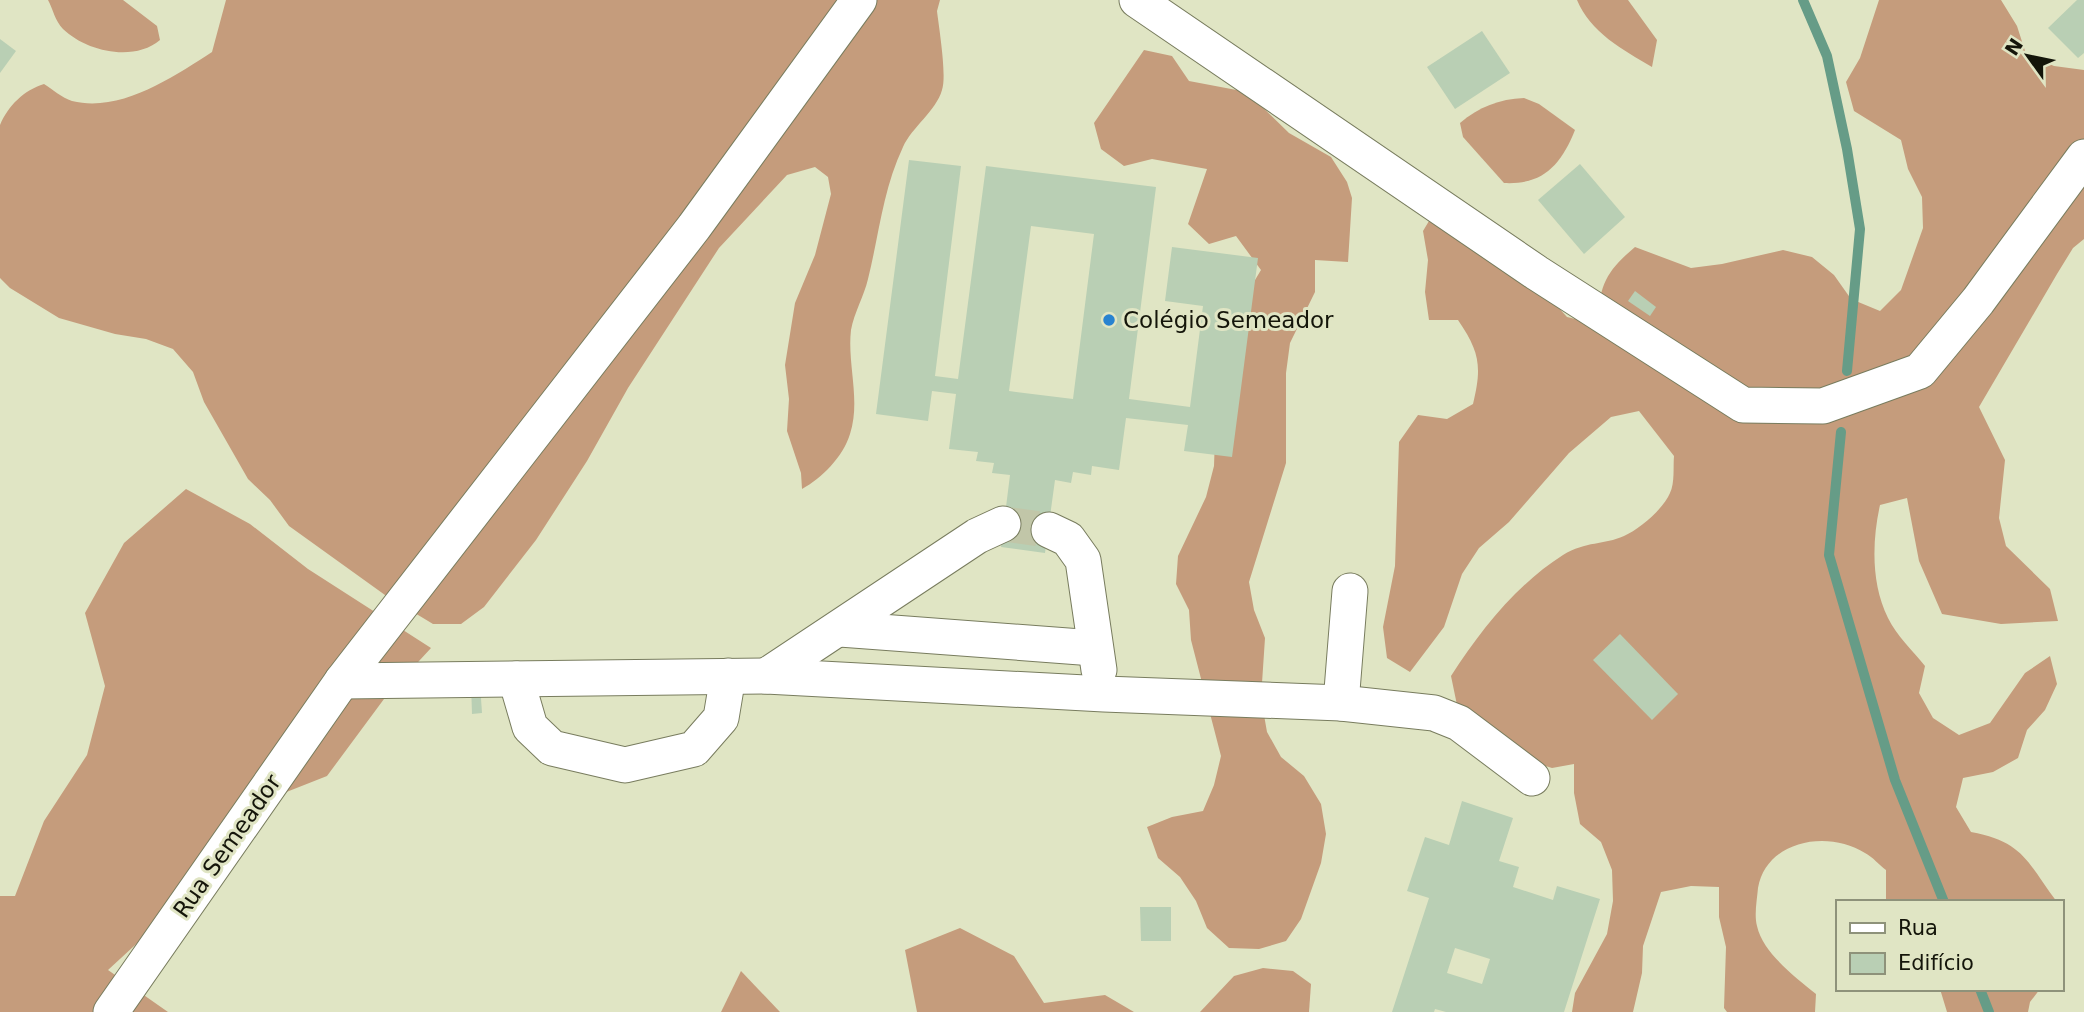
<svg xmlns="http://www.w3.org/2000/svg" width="2084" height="1012" font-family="'DejaVu Sans',sans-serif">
	<rect width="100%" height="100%" fill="#e0e5c4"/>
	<g fill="#c59c7c">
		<path d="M 48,0 L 123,0 L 157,26 L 160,40 C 134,62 87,52 63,29 C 55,21 53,9 48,0 Z"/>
		<path d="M 226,0 L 940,0 L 937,11 C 939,28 947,76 942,90 C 936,111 912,127 903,147 C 883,189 879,235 868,279 C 864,296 854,313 851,330 C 847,364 861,400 850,434 C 843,457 822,478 802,489 L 801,473 L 787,431 L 789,399 L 785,365 L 795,303 L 815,255 L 831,194 L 828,177 L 815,167 L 787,175 L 719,248 L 628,388 L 587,461 L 536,540 L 484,607 L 461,624 L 433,624 L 385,595 L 289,526 L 270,500 L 248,479 L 204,402 L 193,372 L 173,349 L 146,339 L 115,334 L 59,318 L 10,288 L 0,278 L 0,125 C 8,106 24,90 44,84 C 52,89 62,98 72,101 C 121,113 173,77 212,52 Z"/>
		<path d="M 1577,0 L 1628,0 L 1657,40 L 1652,67 C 1623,50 1590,32 1577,0 Z"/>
		<path d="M 1879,0 L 2001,0 L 2017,26 L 2026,54 L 2054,66 L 2084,70 L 2084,239 L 2073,248 L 2057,274 L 1979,407 L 2005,460 L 1999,518 L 2006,546 L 2050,589 L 2058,621 L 2001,624 L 1942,614 L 1919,561 L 1907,498 L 1880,505 C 1872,541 1871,584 1888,618 C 1896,635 1913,651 1925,666 L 1919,693 L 1933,718 L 1959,735 L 1990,723 L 2025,673 L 2050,656 L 2057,684 L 2045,710 L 2027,730 L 2018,758 L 1993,772 L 1963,778 L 1956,807 L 1971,832 C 2024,842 2027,862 2057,902 L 1886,902 L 1886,870 C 1879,865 1873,857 1865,853 C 1827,829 1766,841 1758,888 C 1757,900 1754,915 1757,926 C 1763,953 1795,977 1816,994 L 1815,1012 L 1727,1012 L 1724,1008 L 1726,947 L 1719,917 L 1719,887 L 1691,886 L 1661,892 L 1643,946 L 1642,973 L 1633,1012 L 1572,1012 L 1575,993 L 1607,934 L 1613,901 L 1612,870 L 1601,842 L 1580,824 L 1574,793 L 1574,764 L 1552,768 L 1526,760 L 1457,705 L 1451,676 C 1481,630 1516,585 1563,555 C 1586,541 1604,545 1624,536 C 1640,529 1663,509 1670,493 C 1675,483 1673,467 1674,456 L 1639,411 L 1611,417 L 1569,453 L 1509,522 L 1479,548 L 1462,574 L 1444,627 L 1410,672 L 1387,658 L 1383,627 L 1395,566 L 1399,442 L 1418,415 L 1447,419 L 1473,404 C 1482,367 1480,352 1458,320 L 1429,320 L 1425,292 L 1428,260 L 1423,231 L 1438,206 L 1547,295 L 1567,317 L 1596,324 C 1601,285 1604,273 1635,247 L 1691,268 L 1722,264 L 1783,250 L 1812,257 L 1834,275 L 1851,299 L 1880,311 L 1901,290 L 1923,228 L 1922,197 L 1908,169 L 1901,140 L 1854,111 L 1846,82 L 1860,58 Z"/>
		<polygon points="1144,50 1172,56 1189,81 1247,92 1289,133 1331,157 1347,182 1352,198 1348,262 1315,260 1315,292 1290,343 1286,373 1286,463 1249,582 1254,610 1265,638 1261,698 1267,732 1281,757 1304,776 1321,804 1326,834 1321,863 1301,919 1286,941 1259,949 1229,948 1207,928 1196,901 1180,877 1158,858 1147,827 1172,817 1203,811 1214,785 1221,756 1191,640 1189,610 1176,584 1178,556 1206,497 1214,466 1215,437 1246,295 1261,270 1236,236 1209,244 1188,224 1207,169 1152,159 1124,166 1101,149 1094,123"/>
		<path d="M 1524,98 L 1539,104 L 1575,130 C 1561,165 1543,185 1504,183 L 1463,137 L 1460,123 C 1479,107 1499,99 1524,98 Z"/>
		<polygon points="186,489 250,524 308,569 431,648 384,699 327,776 256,804 159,923 108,970 168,1012 0,1012 0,896 15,896 44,821 87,755 105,686 85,613 124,543"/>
		<polygon points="960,928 1014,956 1044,1003 1105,995 1134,1012 917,1012 905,950"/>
		<polygon points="1263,968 1293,971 1311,984 1309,1012 1200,1012 1234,976"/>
		<polygon points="741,971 780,1012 721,1012"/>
		<polygon points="1940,989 2040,989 2030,1002 2028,1012 1947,1012"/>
	</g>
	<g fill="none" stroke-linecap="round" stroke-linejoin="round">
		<g stroke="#669c87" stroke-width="10">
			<polyline points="1803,0 1827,56 1847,149 1860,229 1847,371"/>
			<polyline points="1841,432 1829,555 1895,780 1944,902"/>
			<polyline points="1980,989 1989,1012"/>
		</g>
	</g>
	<g fill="#b9cfb4" fill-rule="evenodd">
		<polygon points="2077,0 2084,0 2084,53 2078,58 2048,28"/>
		<polygon points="1482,31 1510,73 1455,109 1427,67"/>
		<polygon points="0,39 16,51 0,73"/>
		<path d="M 909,160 L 961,166 L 935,376 L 958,379 L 986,166 L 1156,187 L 1129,399 L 1190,407 L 1203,306 L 1165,301 L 1172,247 L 1258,258 L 1232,457 L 1184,451 L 1188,425 L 1126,418 L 1119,470 L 1092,466 L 1091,475 L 1073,472 L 1071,483 L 1055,480 L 1045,553 L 1001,547 L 1010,475 L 992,473 L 994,463 L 976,461 L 978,452 L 949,449 L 956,394 L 932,391 L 928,421 L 876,414 ZM 1031,226 L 1094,234 L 1073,399 L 1009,391 Z"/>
		<polygon points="1580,164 1625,217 1584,254 1538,200"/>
		<polygon points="1635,291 1656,307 1650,316 1628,301"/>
		<polygon points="1620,634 1678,694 1652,720 1593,660"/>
		<polygon points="480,683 482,713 472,714 471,684"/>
		<path d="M 1462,801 L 1513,818 L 1499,861 L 1519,867 L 1513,887 L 1553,900 L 1557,886 L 1600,899 L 1564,1012 L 1446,1012 L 1435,1009 L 1434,1012 L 1392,1012 L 1429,898 L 1407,891 L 1425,837 L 1449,845 ZM 1455,948 L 1490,959 L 1482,984 L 1447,973 Z"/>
		<polygon points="1140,907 1171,907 1171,941 1141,941"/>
	</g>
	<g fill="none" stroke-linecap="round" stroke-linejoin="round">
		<polyline stroke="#c1c6a8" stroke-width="35" stroke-dasharray="35 18" stroke-linecap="butt" points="1003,524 1049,530"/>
		<defs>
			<g id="minor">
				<polyline points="1137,0 1537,273 1743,405 1823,406 1920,371 1978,301 2084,157"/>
				<polyline points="1049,530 1068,539 1083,560 1099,670"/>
				<polyline points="840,629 1094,648"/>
				<polyline points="766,676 977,536 1003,524"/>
				<polyline points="516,679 530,727 552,748 625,765 694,749 721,718 728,676"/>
				<polyline points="342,681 766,676 1104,694 1341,703 1434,713 1459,723 1532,778"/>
				<polyline points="1341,703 1350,591"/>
				<polyline points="111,1012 342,681 694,227 859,0"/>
			</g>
		</defs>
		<use href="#minor" stroke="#787c5e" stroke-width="37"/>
		<use href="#minor" stroke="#fff" stroke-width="35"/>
	</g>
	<circle fill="#2883d0" stroke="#e0e5c4" stroke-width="2.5" cx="1109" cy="320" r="7"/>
	<g text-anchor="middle" stroke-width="6" stroke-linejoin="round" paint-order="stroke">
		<g font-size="23" fill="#14150a" stroke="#e0e5c4" text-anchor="start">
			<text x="1123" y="328">Colégio Semeador</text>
		</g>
		<g font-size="23" fill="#14150a" stroke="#e0e5c4">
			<text transform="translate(227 846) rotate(-55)" y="8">Rua Semeador</text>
		</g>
	</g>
	<rect x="1836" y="900" width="228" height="91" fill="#e0e5c4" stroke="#8e927a" stroke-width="2"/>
	<rect x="1850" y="923" width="35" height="10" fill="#ffffff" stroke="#8e927a" stroke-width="2"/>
	<text x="1898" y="935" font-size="21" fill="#14150a">Rua</text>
	<rect x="1850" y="953" width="35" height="21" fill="#b9cfb4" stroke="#8e927a" stroke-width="2"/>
	<text x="1898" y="970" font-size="21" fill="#14150a">Edifício</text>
	<g transform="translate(2028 56) rotate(303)" stroke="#e0e5c4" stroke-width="5" paint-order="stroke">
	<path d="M0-5L12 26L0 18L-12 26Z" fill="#14150a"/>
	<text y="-10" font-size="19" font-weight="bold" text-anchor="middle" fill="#14150a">N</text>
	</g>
</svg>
